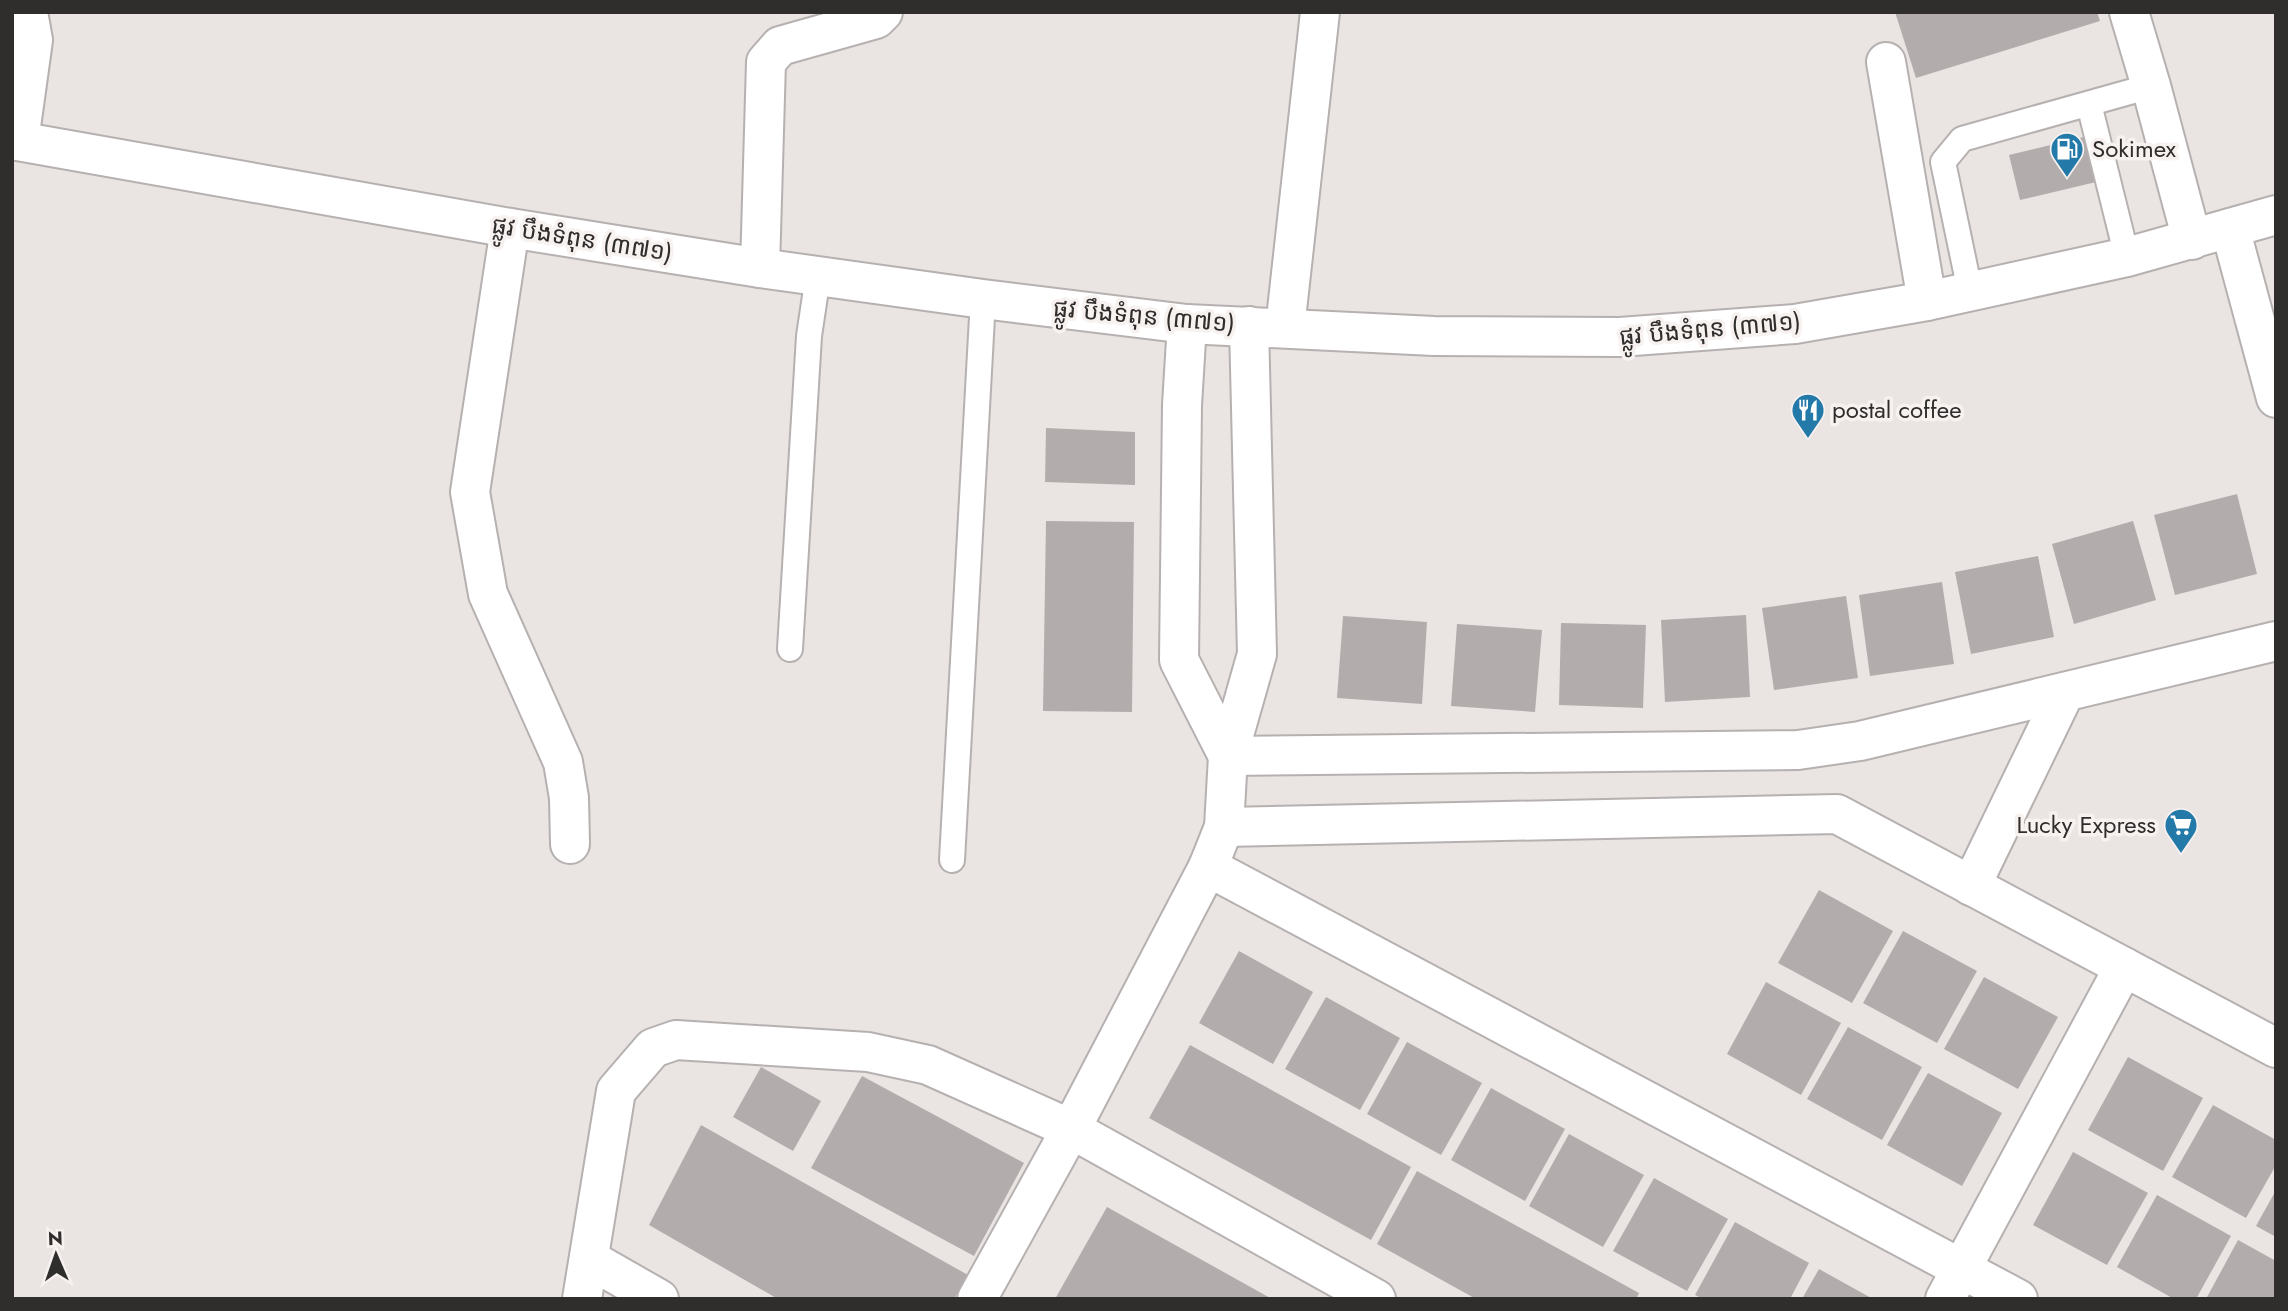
<svg xmlns="http://www.w3.org/2000/svg" width="2288" height="1311" font-family="Jost,'Noto Sans Khmer',sans-serif">
	<rect width="100%" height="100%" fill="#eae4e3"/>
	<g fill="#b2adac">
		<polygon points="1895,12 2097,12 2100,21 1916,78"/>
		<polygon points="2084,137 2096,182 2020,200 2009,155"/>
		<polygon points="1046,428 1135,432 1135,485 1045,482"/>
		<polygon points="2237,494 2257,574 2175,595 2154,515"/>
		<polygon points="1046,521 1134,522 1132,712 1043,711"/>
		<polygon points="2133,521 2156,600 2074,624 2052,544"/>
		<polygon points="2038,556 2054,637 1971,654 1955,572"/>
		<polygon points="1942,582 1954,664 1870,676 1859,595"/>
		<polygon points="1846,596 1858,678 1774,690 1762,608"/>
		<polygon points="1746,615 1750,697 1665,702 1661,620"/>
		<polygon points="1343,616 1427,622 1422,704 1337,698"/>
		<polygon points="1561,623 1646,625 1643,708 1559,705"/>
		<polygon points="1457,624 1542,630 1535,712 1451,706"/>
		<polygon points="1819,890 1893,931 1852,1003 1778,963"/>
		<polygon points="1903,931 1977,971 1937,1043 1863,1003"/>
		<polygon points="1239,951 1313,992 1273,1064 1199,1023"/>
		<polygon points="1984,977 2058,1017 2018,1089 1944,1049"/>
		<polygon points="1766,982 1841,1023 1801,1095 1727,1054"/>
		<polygon points="1326,997 1400,1038 1360,1110 1285,1069"/>
		<polygon points="1848,1027 1922,1067 1882,1140 1807,1099"/>
		<polygon points="1407,1042 1482,1083 1441,1155 1367,1114"/>
		<polygon points="1190,1045 1411,1167 1371,1240 1149,1118"/>
		<polygon points="2128,1057 2203,1098 2163,1171 2088,1130"/>
		<polygon points="761,1067 821,1101 793,1151 733,1117"/>
		<polygon points="1928,1073 2002,1113 1962,1186 1887,1145"/>
		<polygon points="862,1076 1024,1163 974,1256 811,1168"/>
		<polygon points="1491,1088 1565,1129 1525,1201 1451,1160"/>
		<polygon points="2213,1105 2276,1140 2276,1165 2246,1218 2172,1177"/>
		<polygon points="701,1125 968,1275 954,1299 778,1299 649,1225"/>
		<polygon points="1569,1134 1644,1175 1603,1247 1529,1206"/>
		<polygon points="2073,1152 2148,1193 2107,1265 2033,1225"/>
		<polygon points="1417,1171 1639,1293 1636,1299 1476,1299 1377,1244"/>
		<polygon points="1654,1178 1728,1219 1687,1291 1613,1251"/>
		<polygon points="2276,1190 2276,1237 2256,1226"/>
		<polygon points="2157,1195 2231,1236 2196,1299 2174,1299 2117,1267"/>
		<polygon points="1107,1207 1272,1299 1055,1299"/>
		<polygon points="1735,1222 1809,1263 1790,1299 1703,1299 1695,1295"/>
		<polygon points="2238,1240 2276,1261 2276,1299 2206,1299"/>
		<polygon points="1819,1269 1873,1299 1802,1299"/>
	</g>
	<g fill="none" stroke-linecap="round" stroke-linejoin="round">
		<defs>
			<g id="service">
				<polyline points="2089,104 2127,257"/>
				<polyline points="1970,291 1943,162 1962,139 2151,86"/>
				<polyline points="790,649 809,336 818,276"/>
				<polyline points="952,860 983,299"/>
			</g>
			<g id="minor">
				<polyline points="2129,12 2151,86 2192,240"/>
				<polyline points="1886,62 1927,301"/>
				<polyline points="510,228 470,492 488,594 563,762 569,798 570,844"/>
				<polyline points="2230,228 2276,398"/>
				<polyline points="760,268 766,62 780,46 876,19 883,12"/>
				<polyline points="1187,324 1182,405 1179,660 1228,756"/>
				<polyline points="1285,328 1320,12"/>
				<polyline points="1228,756 1798,750 1860,741 2276,641"/>
				<polyline points="1224,827 1837,814 2276,1048"/>
				<polyline points="1208,867 2018,1299"/>
				<polyline points="1971,886 2065,692"/>
				<polyline points="589,1259 659,1299"/>
				<polyline points="582,1299 616,1091 653,1048 676,1040 868,1052 928,1065 1071,1129 1376,1299"/>
				<polyline points="977,1299 1071,1129 1208,867 1224,827 1228,756 1257,654 1249,326"/>
				<polyline points="1945,1299 2124,967"/>
			</g>
			<polyline id="tertiary" points="19,141 33,40 28,12"/>
			<polyline id="secondary" points="12,140 510,228 760,268 983,299 1187,324 1434,336 1620,337 1795,324 1927,301 2127,257 2276,215"/>
		</defs>
		<use href="#service" stroke="#b6b1b0" stroke-width="28"/>
		<use href="#minor" stroke="#b6b1b0" stroke-width="42"/>
		<use href="#tertiary" stroke="#b6b1b0" stroke-width="42"/>
		<use href="#secondary" stroke="#b6b1b0" stroke-width="42"/>
		<use href="#service" stroke="#fff" stroke-width="24"/>
		<use href="#minor" stroke="#fff" stroke-width="38"/>
		<use href="#tertiary" stroke="#fff" stroke-width="38"/>
		<use href="#secondary" stroke="#fff" stroke-width="38"/>
	</g>
	<defs>
		<symbol id="fuel-pin" viewBox="-11 -11 22 30"><path d="M0 17L-7.5 6A9.5 9.5 0 1 1 7.5 6Z" fill="#237aa9" stroke="#f7f1f0"/><path d="M-5.5-6h7V0h2V4h1.3V-2.5L3-4.5l.8-.8L6-3V5H2.5V1h-1V6h-7ZM-4.2-4.7v3.2H.2V-4.7Z" fill="#fff"/></symbol>
		<symbol id="restaurant-pin" viewBox="-11 -11 22 30"><path d="M0 17L-7.5 6A9.5 9.5 0 1 1 7.5 6Z" fill="#237aa9" stroke="#f7f1f0"/><path d="M-5-6h1v4h1v-4h1v4h1v-4h1v5L-1.5 .5V6h-2V.5L-5-1ZM5-6V6H3V1.5H1.5Q1.5-4 5-6Z" fill="#fff"/></symbol>
		<symbol id="supermarket-pin" viewBox="-11 -11 22 30"><path d="M0 17L-7.5 6A9.5 9.5 0 1 1 7.5 6Z" fill="#237aa9" stroke="#f7f1f0"/><path d="M-6-5.5h2.5l.6 2H6L4.5 2H-2.5L-4.4-4H-6ZM-1.5 3.2a1.3 1.3 0 1 0 .1 0ZM3 3.2a1.3 1.3 0 1 0 .1 0Z" fill="#fff"/></symbol>
	</defs>
	<g fill-rule="evenodd">
		<use href="#fuel-pin" x="2048" y="130" width="38" height="52"/>
		<use href="#restaurant-pin" x="1789" y="391" width="38" height="52"/>
		<use href="#supermarket-pin" x="2162" y="806" width="38" height="52"/>
	</g>
	<g text-anchor="middle" stroke-width="7" stroke-linejoin="round" paint-order="stroke">
		<g font-size="24" fill="#302e2d" stroke="#f7f1f0" text-anchor="start">
			<text x="2092" y="157">Sokimex</text>
			<text x="1832" y="418">postal coffee</text>
			<text x="2156" y="833" text-anchor="end">Lucky Express</text>
		</g>
		<g font-size="24" fill="#302e2d" stroke="#f7f1f0">
			<text transform="translate(582 239) rotate(9)" y="8">ផ្លូវ បឹងទំពុន (៣៧១)</text>
			<text transform="translate(1144 316) rotate(5)" y="8">ផ្លូវ បឹងទំពុន (៣៧១)</text>
			<text transform="translate(1710 329) rotate(-5)" y="8">ផ្លូវ បឹងទំពុន (៣៧១)</text>
		</g>
	</g>
	<rect width="2288" height="1311" fill="none" stroke="#302e2d" stroke-width="28"/>
	<g transform="translate(56 1255) rotate(358)" stroke="#f7f1f0" stroke-width="5" paint-order="stroke">
	<path d="M0-5L12 26L0 18L-12 26Z" fill="#302e2d"/>
	<text y="-10" font-size="19" font-weight="bold" text-anchor="middle" fill="#302e2d">N</text>
	</g>
</svg>
